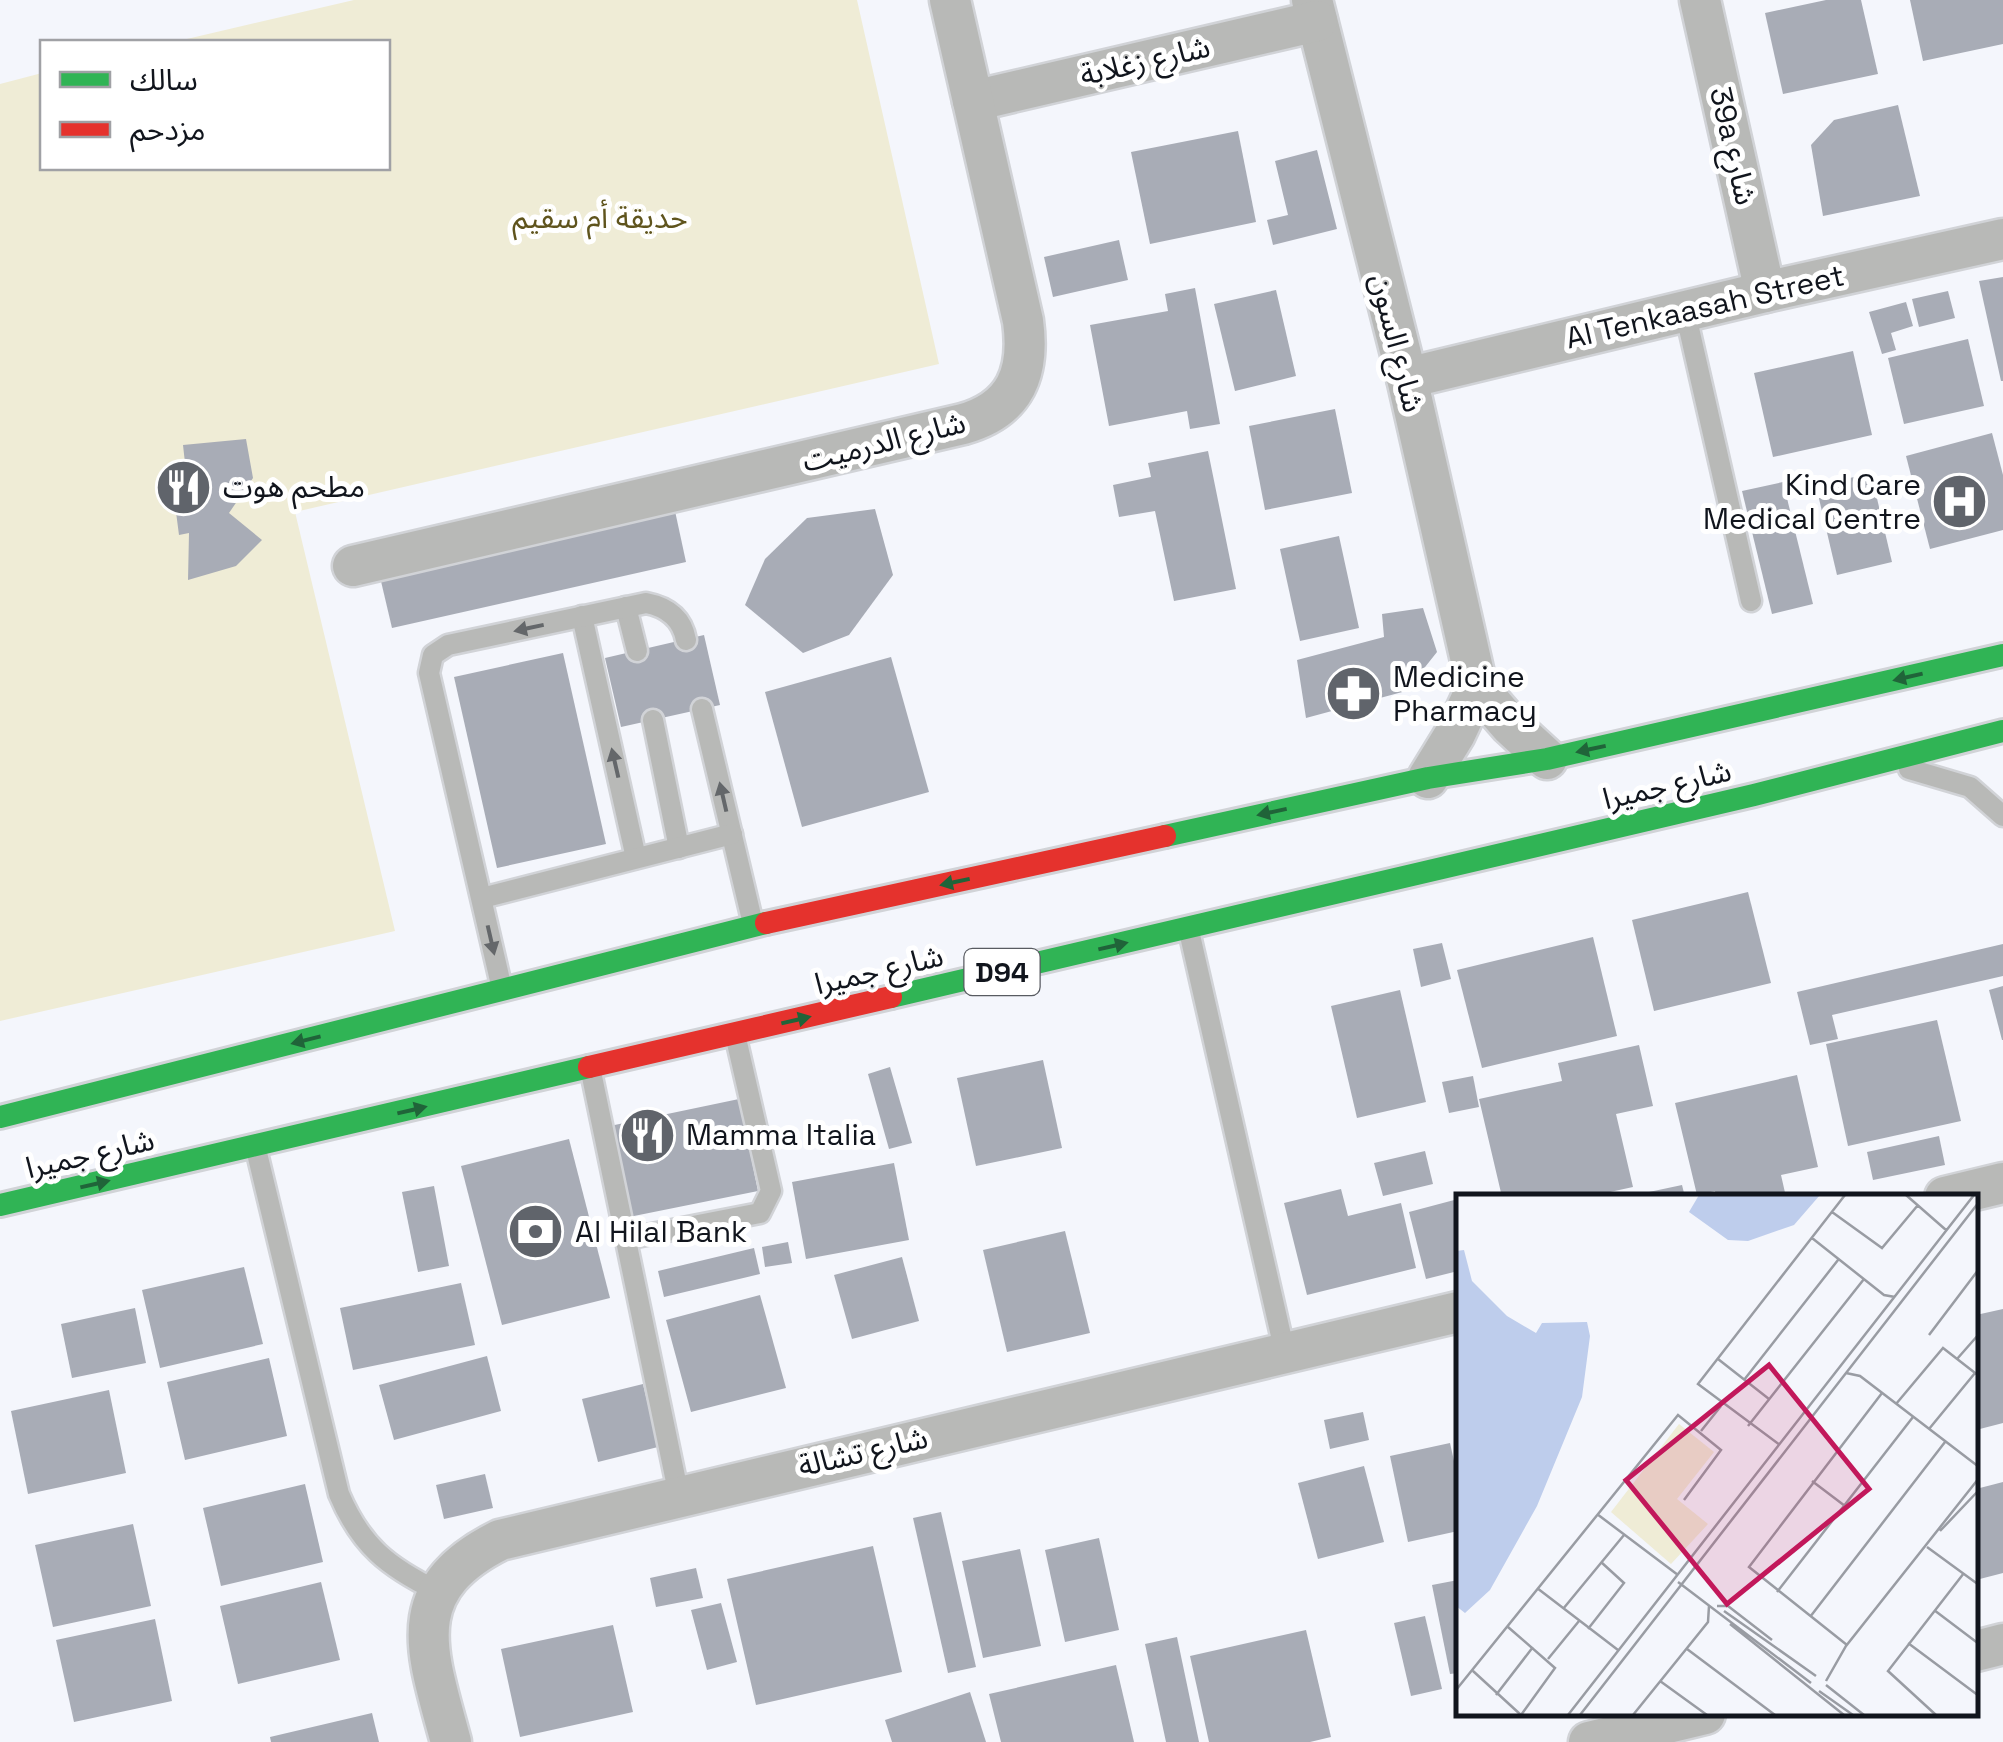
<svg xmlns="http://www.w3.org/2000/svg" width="2003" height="1742" font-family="'Space Grotesk','Noto Sans Arabic',sans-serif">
	<rect width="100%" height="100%" fill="#f4f6fc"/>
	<polygon fill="#efecd6" points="354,0 857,0 939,364 295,512 395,931 0,1021 0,84 42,73 42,168 388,168 388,42 174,42"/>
	<g fill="#a8acb6">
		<polygon points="1826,0 1861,0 1878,74 1783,94 1765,13"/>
		<polygon points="1910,0 2003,0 2003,44 1923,61"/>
		<polygon points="1898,105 1920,196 1823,216 1811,145 1834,120"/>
		<polygon points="1238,131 1256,222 1150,244 1131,152"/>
		<polygon points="1317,150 1337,229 1273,245 1267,220 1288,215 1275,161"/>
		<polygon points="1119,240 1128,280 1053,297 1044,257"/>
		<polygon points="2003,277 2003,381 2001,381 1979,281"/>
		<polygon points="1195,288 1220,424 1190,429 1187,411 1109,426 1090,325 1168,311 1165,294"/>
		<polygon points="1276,290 1296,376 1235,391 1214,304"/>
		<polygon points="1948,291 1955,318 1919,327 1912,299"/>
		<polygon points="1906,302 1913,326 1891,333 1896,350 1882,354 1869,312"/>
		<polygon points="1968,339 1984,406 1904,424 1888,358"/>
		<polygon points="1853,351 1872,435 1773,457 1754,373"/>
		<polygon points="1335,409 1352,493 1265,510 1249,426"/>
		<polygon points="1992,433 2003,475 2003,530 1930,549 1906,456"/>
		<polygon points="246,439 253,478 229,513 262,540 236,566 188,580 189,533 179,535 173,489 186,472 183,445"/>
		<polygon points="1208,451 1236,589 1174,601 1155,511 1119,517 1113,485 1151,477 1148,463"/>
		<polygon points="1871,473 1892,562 1837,575 1816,486"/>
		<polygon points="1783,482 1813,604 1772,614 1742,491"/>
		<polygon points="875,509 893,575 849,635 803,653 745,605 765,559 807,518"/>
		<polygon points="675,511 686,562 392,628 380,577"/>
		<polygon points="1339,536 1359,628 1300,641 1280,549"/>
		<polygon points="1423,608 1437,652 1406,691 1306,718 1297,660 1384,637 1382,614"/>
		<polygon points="704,635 720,705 621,727 605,658"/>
		<polygon points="563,653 606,844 497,868 454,677"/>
		<polygon points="891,657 929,792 802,827 765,692"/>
		<polygon points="1748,892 1771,983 1654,1011 1632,920"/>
		<polygon points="1593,937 1617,1036 1482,1068 1457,970"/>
		<polygon points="1442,943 1451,979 1421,987 1413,949"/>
		<polygon points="2003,944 2003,976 1832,1015 1838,1039 1810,1045 1797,992"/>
		<polygon points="2003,986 2003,1040 2002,1040 1989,990"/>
		<polygon points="1400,990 1426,1102 1357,1118 1331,1006"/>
		<polygon points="1937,1020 1961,1121 1848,1146 1826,1044"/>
		<polygon points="1639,1045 1653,1106 1616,1114 1633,1187 1587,1197 1502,1197 1479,1099 1562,1081 1558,1063"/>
		<polygon points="1043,1060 1062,1148 976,1166 957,1078"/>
		<polygon points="890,1067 912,1143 889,1149 868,1074"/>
		<polygon points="1797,1075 1818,1167 1781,1175 1786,1197 1716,1197 1715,1191 1697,1195 1675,1103"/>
		<polygon points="1473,1076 1479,1107 1449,1113 1442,1082"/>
		<polygon points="739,1099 758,1191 624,1218 605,1127"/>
		<polygon points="1939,1136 1945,1165 1873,1180 1867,1152"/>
		<polygon points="569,1139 610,1298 502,1325 461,1166"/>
		<polygon points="1425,1151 1433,1184 1383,1196 1374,1163"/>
		<polygon points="894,1163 909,1240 806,1259 792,1182"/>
		<polygon points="1682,1185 1685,1197 1651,1197 1649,1192"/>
		<polygon points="434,1186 449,1266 418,1272 402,1192"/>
		<polygon points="1341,1189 1348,1216 1401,1203 1416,1268 1307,1295 1284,1203"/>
		<polygon points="1458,1199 1458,1271 1426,1279 1409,1212"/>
		<polygon points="1065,1231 1090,1333 1007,1352 983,1250"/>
		<polygon points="788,1242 792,1263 765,1267 762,1247"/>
		<polygon points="754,1248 760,1274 664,1297 658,1271"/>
		<polygon points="902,1257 919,1321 852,1339 834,1275"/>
		<polygon points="244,1267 263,1344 160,1368 142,1290"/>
		<polygon points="461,1283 475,1345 353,1370 340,1308"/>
		<polygon points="760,1295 786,1388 691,1412 666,1320"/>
		<polygon points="135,1308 146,1363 72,1378 61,1324"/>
		<polygon points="2003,1309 2003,1423 1976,1430 1976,1315"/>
		<polygon points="487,1356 501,1411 394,1440 379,1385"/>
		<polygon points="269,1358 287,1436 185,1460 167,1382"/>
		<polygon points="643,1384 658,1447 598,1462 582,1399"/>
		<polygon points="109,1390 126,1473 28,1494 11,1411"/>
		<polygon points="1363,1412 1369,1440 1330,1449 1324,1420"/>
		<polygon points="1450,1443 1458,1479 1458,1531 1408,1542 1390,1456"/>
		<polygon points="1364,1466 1384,1542 1318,1559 1298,1483"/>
		<polygon points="485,1474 493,1508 444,1519 436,1485"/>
		<polygon points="2003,1482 2003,1573 1976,1580 1976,1489"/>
		<polygon points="305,1484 323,1562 221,1586 203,1508"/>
		<polygon points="941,1512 976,1667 948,1673 913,1518"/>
		<polygon points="133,1524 151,1606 53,1627 35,1545"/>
		<polygon points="1099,1538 1119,1630 1065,1642 1045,1550"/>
		<polygon points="873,1546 902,1672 756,1705 727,1579"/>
		<polygon points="1020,1549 1041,1646 983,1658 962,1561"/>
		<polygon points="696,1568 703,1598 656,1607 650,1578"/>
		<polygon points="1458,1580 1458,1673 1450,1674 1432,1585"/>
		<polygon points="321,1582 340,1660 238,1684 220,1606"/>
		<polygon points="721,1603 737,1662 707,1670 691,1610"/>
		<polygon points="1425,1616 1442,1689 1411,1696 1394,1623"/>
		<polygon points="155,1619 172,1701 74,1722 56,1640"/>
		<polygon points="613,1625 633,1712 520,1737 501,1649"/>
		<polygon points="1306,1630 1331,1737 1310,1742 1209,1742 1190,1656"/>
		<polygon points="1177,1637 1199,1742 1166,1742 1145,1644"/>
		<polygon points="1116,1665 1134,1742 1001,1742 989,1694"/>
		<polygon points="970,1692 986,1742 892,1742 885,1720"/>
		<polygon points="372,1713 379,1742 271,1742 270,1737"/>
	</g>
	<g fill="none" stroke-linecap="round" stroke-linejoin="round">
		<defs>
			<g id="lane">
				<polyline points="1685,311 1751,601"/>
				<polyline points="626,607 637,651"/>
				<polyline points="582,616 636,858"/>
				<polyline points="702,709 753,924"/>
				<polyline points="653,720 679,848"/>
				<polyline points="1909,769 1970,787 2003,816"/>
				<polyline points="482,898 732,834"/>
				<polyline points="1189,931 1285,1353"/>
				<path d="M 502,989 L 429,673 L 433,655 L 448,645 L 646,603 C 667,607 682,618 686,640"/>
				<polyline points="590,1067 679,1496"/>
				<path d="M 256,1149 L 339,1494 C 361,1546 388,1567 437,1591"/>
				<polyline points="626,1239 760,1213 771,1191 735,1034"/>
			</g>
			<g id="street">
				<polyline points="1312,0 1407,378 1477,687 1510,725 1547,759"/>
				<polyline points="1700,0 1765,292"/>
				<polyline points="973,101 1317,21"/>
				<polyline points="1407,378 1765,292 2003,239"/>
				<path d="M 353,566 L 963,424 C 1016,409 1030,372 1023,321 L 950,0"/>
				<polyline points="1428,778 1455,734 1477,687"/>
				<polyline points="1945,1197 2003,1183"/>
				<polyline points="1976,1651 2003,1644"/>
				<path d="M 451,1742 C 427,1652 400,1590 500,1540 L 1458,1312"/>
				<polyline points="1589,1742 1705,1714"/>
			</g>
			<g id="fast">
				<polyline points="1165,836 1428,778 1547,759 2003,655"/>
				<polyline points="891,997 1754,795 2003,731"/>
				<polyline points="0,1117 766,923"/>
				<polyline points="0,1205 589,1067"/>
			</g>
			<g id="jam">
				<polyline points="766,923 1165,836"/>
				<polyline points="589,1067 891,997"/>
			</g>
		</defs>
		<use href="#lane" stroke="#d1d3d7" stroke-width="25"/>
		<use href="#street" stroke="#d1d3d7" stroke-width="45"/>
		<use href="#fast" stroke="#d1d3d7" stroke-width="28"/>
		<use href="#jam" stroke="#d1d3d7" stroke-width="28"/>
		<use href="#lane" stroke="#b8b9b7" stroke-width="20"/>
		<use href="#street" stroke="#b8b9b7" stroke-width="40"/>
		<use href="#fast" stroke="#30b455" stroke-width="22"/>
		<use href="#jam" stroke="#e5322d" stroke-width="22"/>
	</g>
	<defs><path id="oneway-solid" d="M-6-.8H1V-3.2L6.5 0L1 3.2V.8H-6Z" transform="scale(2.5)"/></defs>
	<g fill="#64676a">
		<use href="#oneway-solid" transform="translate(529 628) rotate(168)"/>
		<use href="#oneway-solid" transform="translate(615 763) rotate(-103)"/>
		<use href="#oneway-solid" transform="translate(723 797) rotate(-103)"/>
		<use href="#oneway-solid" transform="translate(491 940) rotate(77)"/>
	</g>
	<g fill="#206439">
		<use href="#oneway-solid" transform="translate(1908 677) rotate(167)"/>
		<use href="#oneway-solid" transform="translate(1591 749) rotate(168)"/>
		<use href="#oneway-solid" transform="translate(1272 812) rotate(168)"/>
		<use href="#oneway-solid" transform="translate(955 882) rotate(168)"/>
		<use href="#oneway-solid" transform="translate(1113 946) rotate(-13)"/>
		<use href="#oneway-solid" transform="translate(796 1020) rotate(-13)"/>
		<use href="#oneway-solid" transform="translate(306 1040) rotate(166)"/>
		<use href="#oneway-solid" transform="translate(412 1110) rotate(-13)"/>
		<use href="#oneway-solid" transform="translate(95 1184) rotate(-13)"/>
	</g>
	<defs>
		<symbol id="restaurant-disc" viewBox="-11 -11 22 22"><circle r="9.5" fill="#60646b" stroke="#fff"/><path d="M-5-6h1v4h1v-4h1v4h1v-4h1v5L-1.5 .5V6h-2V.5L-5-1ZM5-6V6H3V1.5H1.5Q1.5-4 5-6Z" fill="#fff"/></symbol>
		<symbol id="hospital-disc" viewBox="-11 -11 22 22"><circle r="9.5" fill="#60646b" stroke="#fff"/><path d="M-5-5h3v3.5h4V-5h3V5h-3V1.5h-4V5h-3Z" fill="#fff"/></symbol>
		<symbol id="pharmacy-disc" viewBox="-11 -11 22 22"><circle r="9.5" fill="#60646b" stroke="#fff"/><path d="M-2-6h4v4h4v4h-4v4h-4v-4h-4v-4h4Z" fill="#fff"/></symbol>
		<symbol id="bank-disc" viewBox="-11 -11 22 22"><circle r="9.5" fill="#60646b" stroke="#fff"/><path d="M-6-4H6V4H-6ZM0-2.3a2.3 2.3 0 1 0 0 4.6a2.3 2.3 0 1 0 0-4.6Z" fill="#fff"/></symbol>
	</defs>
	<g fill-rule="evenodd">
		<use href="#restaurant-disc" x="152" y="456" width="63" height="63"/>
		<use href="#hospital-disc" x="1928" y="470" width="63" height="63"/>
		<use href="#pharmacy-disc" x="1322" y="662" width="63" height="63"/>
		<use href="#restaurant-disc" x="616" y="1104" width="63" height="63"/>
		<use href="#bank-disc" x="504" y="1200" width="63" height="63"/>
	</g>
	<g text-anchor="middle" stroke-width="10" stroke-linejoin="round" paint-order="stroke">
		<rect fill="#fff" stroke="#585b61" stroke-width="2.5" x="964.5" y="949" width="75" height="46" rx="8"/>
		<g font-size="28" font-weight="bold" fill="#11151d">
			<text x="1002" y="982">D94</text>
		</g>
		<g font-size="30" fill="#11151d" stroke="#fff">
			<text transform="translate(1145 61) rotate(-13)" y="10">شارع زغلابة</text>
			<text transform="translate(1733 146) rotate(77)" y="10">39a شارع</text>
			<text transform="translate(1705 307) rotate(-13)" y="10">Al Tenkaasah Street</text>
			<text transform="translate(1397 343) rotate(76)" y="10">شارع السون</text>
			<text transform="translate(884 442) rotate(-14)" y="10">شارع الدرميت</text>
			<text transform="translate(1667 785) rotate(-13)" y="10">شارع جميرا</text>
			<text transform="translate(879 970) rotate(-13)" y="10">شارع جميرا</text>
			<text transform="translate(90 1154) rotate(-13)" y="10">شارع جميرا</text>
			<text transform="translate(863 1452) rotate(-13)" y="10">شارع تشالة</text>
		</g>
		<g font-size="30" fill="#5f541d" stroke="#fff">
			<text x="600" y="228">حديقة أم سقيم</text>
		</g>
		<g font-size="30" fill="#11151d" stroke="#fff" text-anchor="start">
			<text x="1921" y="495" text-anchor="end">Kind Care<tspan x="1921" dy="34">Medical Centre</tspan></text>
			<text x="223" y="497">مطحم هوت</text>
			<text x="1393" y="687">Medicine<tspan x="1393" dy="34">Pharmacy</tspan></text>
			<text x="686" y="1145">Mamma Italia</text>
			<text x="575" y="1242">Al Hilal Bank</text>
		</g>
	</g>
	<g transform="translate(1456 1194)">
		<rect width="522" height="522" fill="#f4f6fc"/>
		<path d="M 223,230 L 258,258 L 221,305 L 252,330 L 215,370 L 155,318 Z" fill="#efecd6"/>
		<path d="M 243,1 L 364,1 L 338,31 L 292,47 L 272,46 L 233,18 ZM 8,56 L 16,87 L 51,122 L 80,139 L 86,129 L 131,128 L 134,142 L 126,203 L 81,312 L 34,396 L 9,419 L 0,412 L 0,57 Z" fill="#becdec"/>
		<path fill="none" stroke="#999ca3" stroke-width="2.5" d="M 450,1 L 490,36M 376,18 L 426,54 L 462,11M 356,44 L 428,101 L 439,103M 473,141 L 523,75M 262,165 L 313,205M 501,165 L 523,140M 390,179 L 404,182 L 523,273M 288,186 L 382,66M 440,210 L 487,154 L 523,182M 292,232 L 408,85M 473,235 L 519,179M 245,237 L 265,212M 324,251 L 242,190 L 389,1M 356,287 L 389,312M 141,320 L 222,381M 484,337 L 523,296M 471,353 L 523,391M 222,388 L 355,489M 81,394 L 162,456M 321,398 L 457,223M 261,412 L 272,412 L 316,446M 107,415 L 168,341M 478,416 L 523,450M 268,417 L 360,482M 354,423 L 489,248M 274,430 L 388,521M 52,433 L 99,474 L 65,521M 132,435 L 168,389 L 145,368M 452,449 L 523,502M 391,451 L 293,373 L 426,199M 231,455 L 319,521M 92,465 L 123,427M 17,477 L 65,521M 204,487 L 251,521M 370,487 L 390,452 L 523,284M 370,491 L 408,521M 0,496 L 222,221 L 265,256 L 228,306M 363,497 L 397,521M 40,501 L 77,453M 112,521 L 518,1M 124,521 L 523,8M 177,521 L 252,428 L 253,412M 480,521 L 432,477 L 508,379"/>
		<path fill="#c2185b" fill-opacity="0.15" stroke="#c2185b" stroke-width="5" d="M 313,171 L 413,295 L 271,410 L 170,286 Z"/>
		<rect width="522" height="522" fill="none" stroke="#11151d" stroke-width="5"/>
	</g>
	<rect x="40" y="40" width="350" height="130" fill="#ffffff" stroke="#a0a1a5" stroke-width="2.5"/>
	<rect x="60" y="72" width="50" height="15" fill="#30b455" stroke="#a0a1a5" stroke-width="2.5"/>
	<text x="130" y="90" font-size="30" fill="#11151d">سالك</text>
	<rect x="60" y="122" width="50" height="15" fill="#e5322d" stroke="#a0a1a5" stroke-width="2.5"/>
	<text x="130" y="140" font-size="30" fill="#11151d">مزدحم</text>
</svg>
